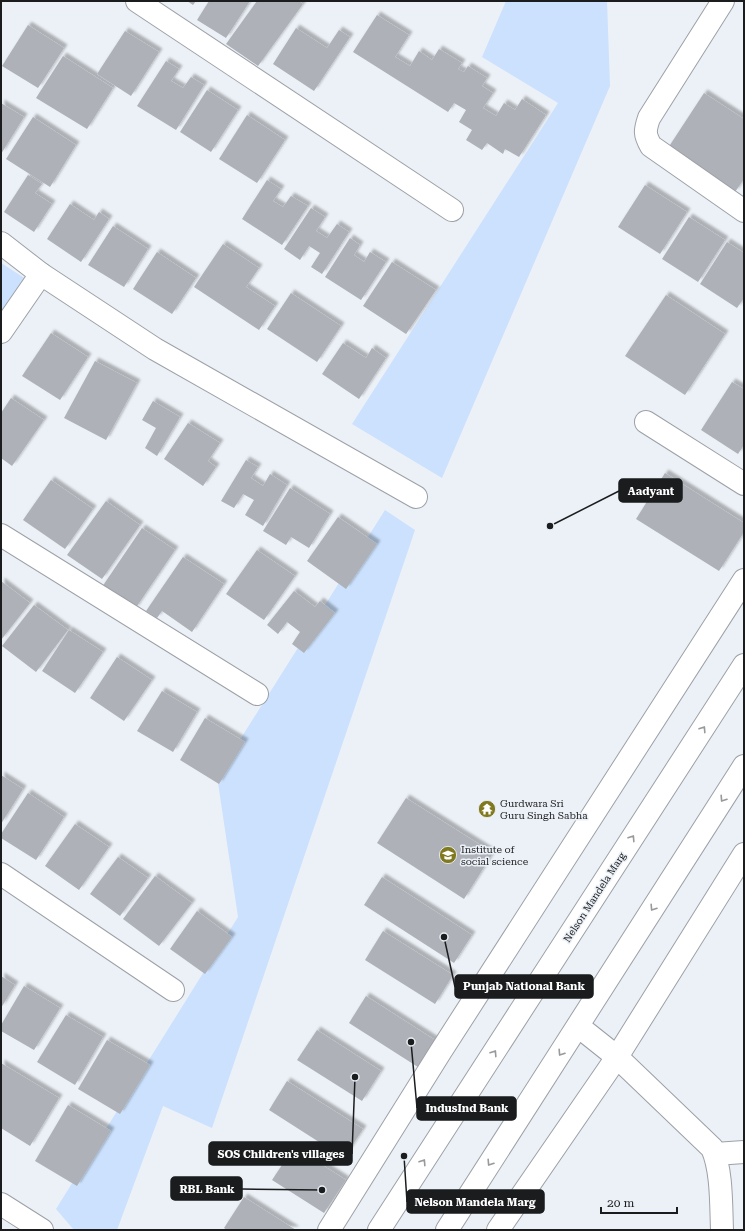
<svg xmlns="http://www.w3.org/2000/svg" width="745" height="1231" font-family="'Roboto Serif',serif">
	<defs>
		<filter id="shadow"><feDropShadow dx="3.5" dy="-3.5" stdDeviation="1" flood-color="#0004"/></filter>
	</defs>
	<rect width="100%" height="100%" fill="#ecf1f7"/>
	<g fill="#cbe1fd">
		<polygon points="506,1 607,1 610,86 442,478 352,424 558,103 482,57"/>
		<polygon points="1,263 29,281 1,322"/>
		<polygon points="385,510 415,530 212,1128 163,1106 117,1230 74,1230 56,1209 238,917 217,776"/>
	</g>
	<g fill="#aeb2b8" filter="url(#shadow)">
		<polygon points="187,1 196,1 193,5"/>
		<polygon points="209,1 250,1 226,38 197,20"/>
		<polygon points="257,1 299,1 303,4 258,66 226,44"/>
		<polygon points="377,15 409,35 395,57 410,66 419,51 432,60 439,49 462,63 458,69 464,72 468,66 487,78 482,86 493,93 483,108 496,116 504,103 515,110 522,99 546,115 519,157 505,149 503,154 487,143 482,150 466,140 472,130 459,122 466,110 454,103 448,112 353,52"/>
		<polygon points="28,25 64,48 38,88 2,66"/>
		<polygon points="296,28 327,48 339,30 350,37 314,91 273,64"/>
		<polygon points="125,31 159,52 131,96 97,74"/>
		<polygon points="63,56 113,88 87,129 36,98"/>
		<polygon points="166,61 179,69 171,81 183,88 191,77 204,85 176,130 137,106"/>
		<polygon points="207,90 238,110 211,152 180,132"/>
		<polygon points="704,93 744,119 744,179 735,192 668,148"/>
		<polygon points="1,103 24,117 1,154"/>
		<polygon points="247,115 285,140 257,183 219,159"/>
		<polygon points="33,117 76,145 50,187 6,159"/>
		<polygon points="28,175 42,184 35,193 52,204 34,232 4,212"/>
		<polygon points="267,180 281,189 273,201 283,207 291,196 308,206 282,245 242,219"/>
		<polygon points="645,185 687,212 660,254 618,227"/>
		<polygon points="70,204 94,220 99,212 109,219 81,262 47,239"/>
		<polygon points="311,208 325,217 316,231 327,238 337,224 349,232 322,274 311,267 320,253 309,246 300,260 284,249"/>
		<polygon points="689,217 725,240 698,282 662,259"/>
		<polygon points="113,226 148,249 124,287 88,265"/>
		<polygon points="350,238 360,245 354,255 364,262 370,252 386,262 361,300 325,277"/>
		<polygon points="727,242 744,253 744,298 737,308 700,284"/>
		<polygon points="223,244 259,268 246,287 275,306 259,330 194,287"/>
		<polygon points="157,252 196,278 172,314 133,289"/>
		<polygon points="392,262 436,290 406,334 363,306"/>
		<polygon points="291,293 341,326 317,362 267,329"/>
		<polygon points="666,295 725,334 685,395 625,356"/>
		<polygon points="51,333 88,357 60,400 22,376"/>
		<polygon points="343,343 366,358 372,348 386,358 359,399 322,374"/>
		<polygon points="95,361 137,383 106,440 64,418"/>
		<polygon points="732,382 744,389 744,445 738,454 701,430"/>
		<polygon points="11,398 44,420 12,466 1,458 1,413"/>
		<polygon points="153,401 180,417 157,456 145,448 156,428 142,420"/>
		<polygon points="188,423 220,443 208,461 216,467 203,486 164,459"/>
		<polygon points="246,460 258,467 251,478 263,486 270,474 287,485 263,526 245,515 254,500 243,494 234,508 221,501"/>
		<polygon points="665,473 744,523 744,532 719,571 636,519"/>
		<polygon points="51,480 93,509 65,549 23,520"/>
		<polygon points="290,488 330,514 309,548 291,537 286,545 263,531"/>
		<polygon points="106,501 140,525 102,579 67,555"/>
		<polygon points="338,517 377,544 346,589 307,561"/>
		<polygon points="142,528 175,550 135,609 102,587"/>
		<polygon points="257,550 295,576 264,620 226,594"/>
		<polygon points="183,557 224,584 192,632 162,611 157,618 146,611"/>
		<polygon points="1,581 30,603 1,640"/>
		<polygon points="294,591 315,607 320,601 335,613 304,653 292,644 300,632 287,622 278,634 267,625"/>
		<polygon points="34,605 68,630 36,672 2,646"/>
		<polygon points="69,630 103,652 75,693 42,671"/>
		<polygon points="117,657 152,680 124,721 90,698"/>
		<polygon points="162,691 197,712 173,752 137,731"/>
		<polygon points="205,718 245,742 219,784 180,760"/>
		<polygon points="1,775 23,789 1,824"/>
		<polygon points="28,793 64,817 36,860 1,838 1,834"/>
		<polygon points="406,798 493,853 464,899 377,843"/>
		<polygon points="75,824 109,847 79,890 45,866"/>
		<polygon points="118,857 148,878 120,916 90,894"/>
		<polygon points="155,876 192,903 159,946 123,919"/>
		<polygon points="382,877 472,935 454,963 364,905"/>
		<polygon points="197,911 232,937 205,974 170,949"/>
		<polygon points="383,931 453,975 435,1004 365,960"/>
		<polygon points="1,976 15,985 1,1008"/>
		<polygon points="24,986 60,1008 34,1050 1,1031 1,1025"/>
		<polygon points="366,996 438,1042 421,1069 349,1023"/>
		<polygon points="66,1015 103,1037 75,1085 37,1062"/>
		<polygon points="317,1030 381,1071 362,1101 297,1060"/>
		<polygon points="107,1040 150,1065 120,1114 78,1089"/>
		<polygon points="1,1063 59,1098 30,1146 1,1128"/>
		<polygon points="287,1081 363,1129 344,1158 269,1110"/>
		<polygon points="68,1105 111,1131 77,1186 35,1161"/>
		<polygon points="294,1147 346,1180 324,1213 272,1180"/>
		<polygon points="244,1197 296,1230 227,1230 224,1228"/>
	</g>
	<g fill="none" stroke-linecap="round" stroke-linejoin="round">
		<defs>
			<g id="minor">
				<polyline points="137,1 452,210"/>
				<path d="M 723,1 L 649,118 C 645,130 644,134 651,146 L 744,211"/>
				<polyline points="1,243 41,274 155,349 416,497"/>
				<polyline points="1,332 41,274"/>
				<polyline points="646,422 744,484"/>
				<polyline points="1,535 257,694"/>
				<polyline points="1,874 173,990"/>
				<path d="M 578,1026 L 617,1057 L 712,1148 C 722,1170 721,1205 722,1230"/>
				<polyline points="715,1154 744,1152"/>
				<polyline points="1,1204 42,1230"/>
				<polyline points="329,1230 441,1051 744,580"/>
				<polyline points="498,1230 617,1057 744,854"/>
			</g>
			<g id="major">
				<polyline points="379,1230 744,665"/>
				<polyline points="447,1230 744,766"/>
			</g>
		</defs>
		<use href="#minor" stroke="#9da1a7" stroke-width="24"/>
		<use href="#major" stroke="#9da1a7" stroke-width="24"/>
		<use href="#minor" stroke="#fff" stroke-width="22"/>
		<use href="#major" stroke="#fff" stroke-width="22"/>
	</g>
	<defs><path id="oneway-chevron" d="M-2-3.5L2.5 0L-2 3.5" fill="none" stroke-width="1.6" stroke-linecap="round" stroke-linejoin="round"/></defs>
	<g stroke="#98999a">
		<use href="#oneway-chevron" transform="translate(703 729) rotate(-57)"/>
		<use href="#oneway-chevron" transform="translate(723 799) rotate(123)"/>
		<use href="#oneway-chevron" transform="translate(632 838) rotate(-57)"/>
		<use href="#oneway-chevron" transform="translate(653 908) rotate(123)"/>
		<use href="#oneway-chevron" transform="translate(494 1053) rotate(-57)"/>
		<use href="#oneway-chevron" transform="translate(561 1053) rotate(123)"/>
		<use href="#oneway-chevron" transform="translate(423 1162) rotate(-57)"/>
		<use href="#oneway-chevron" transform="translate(490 1163) rotate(123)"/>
	</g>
	<defs>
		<symbol id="temple-disc" viewBox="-11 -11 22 22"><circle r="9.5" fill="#80791f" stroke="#ecf1f7"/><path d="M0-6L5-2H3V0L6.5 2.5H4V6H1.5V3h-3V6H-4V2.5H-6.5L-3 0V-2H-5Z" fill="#fff"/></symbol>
		<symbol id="university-disc" viewBox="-11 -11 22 22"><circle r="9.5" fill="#80791f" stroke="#ecf1f7"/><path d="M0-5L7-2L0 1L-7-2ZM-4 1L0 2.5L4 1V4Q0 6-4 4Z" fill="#fff"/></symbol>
	</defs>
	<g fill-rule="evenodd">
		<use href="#temple-disc" x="477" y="799" width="20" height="20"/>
		<use href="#university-disc" x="438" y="845" width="20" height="20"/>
	</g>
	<g text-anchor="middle" stroke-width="3" stroke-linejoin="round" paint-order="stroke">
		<g font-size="10" fill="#1a1c1e" stroke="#ecf1f7" text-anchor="start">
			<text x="500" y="807">Gurdwara Sri<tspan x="500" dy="12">Guru Singh Sabha</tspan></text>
			<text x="461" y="853">Institute of<tspan x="461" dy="12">social science</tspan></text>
		</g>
		<g font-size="10" fill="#1a1c1e" stroke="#ecf1f7">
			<text transform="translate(594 897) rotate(-57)" y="4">Nelson Mandela Marg</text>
		</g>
	</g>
	<path fill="none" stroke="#1a1c1e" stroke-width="1.5" d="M550 526L619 491M444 937L455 987M411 1042L417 1108M355 1077L352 1154M322 1190L242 1189M404 1156L407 1202"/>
	<g fill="#1a1c1e" stroke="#ecf1f7" stroke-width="1.5">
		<circle cx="550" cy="526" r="4"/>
		<circle cx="444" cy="937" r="4"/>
		<circle cx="411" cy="1042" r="4"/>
		<circle cx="355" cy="1077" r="4"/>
		<circle cx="322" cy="1190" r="4"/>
		<circle cx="404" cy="1156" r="4"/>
	</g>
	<g fill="#1a1c1e" stroke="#1a1c1e" stroke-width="1.5">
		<rect x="619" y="479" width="63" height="23" rx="4"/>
		<rect x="455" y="975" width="138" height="23" rx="4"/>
		<rect x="417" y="1097" width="99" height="23" rx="4"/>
		<rect x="209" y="1142" width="143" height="23" rx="4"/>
		<rect x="171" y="1177" width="71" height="23" rx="4"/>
		<rect x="407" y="1190" width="137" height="23" rx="4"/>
	</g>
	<g font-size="11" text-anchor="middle" font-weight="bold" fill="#fff">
		<text x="651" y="495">Aadyant</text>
		<text x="524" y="990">Punjab National Bank</text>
		<text x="467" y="1112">IndusInd Bank</text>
		<text x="281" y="1158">SOS Children's villages</text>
		<text x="207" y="1193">RBL Bank</text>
		<text x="475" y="1206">Nelson Mandela Marg</text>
	</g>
	<rect width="745" height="1231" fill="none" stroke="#1a1c1e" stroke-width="4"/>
	<path d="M601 1207v6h76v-6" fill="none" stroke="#1a1c1e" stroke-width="2"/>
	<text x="607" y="1207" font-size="12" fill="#1a1c1e" stroke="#ecf1f7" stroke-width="3" paint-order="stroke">20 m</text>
</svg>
